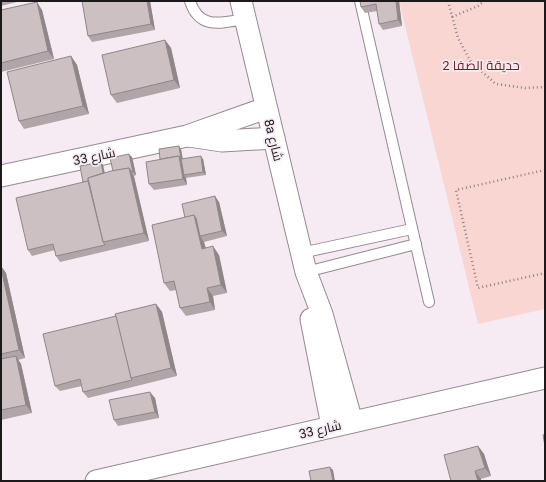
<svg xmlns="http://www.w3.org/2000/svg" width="546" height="482" font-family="Roboto,Cairo,sans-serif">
	<rect width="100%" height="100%" fill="#f6ebf2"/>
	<polygon fill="#fad6d3" points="399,1 545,1 545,309 478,324"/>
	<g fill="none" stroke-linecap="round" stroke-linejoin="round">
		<defs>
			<g id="service">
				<path d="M 190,1 C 199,30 221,23 245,19"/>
				<polyline points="360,1 429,302"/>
				<polyline points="301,253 412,229"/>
				<polyline points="306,272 416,244"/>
			</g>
			<g id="minor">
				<polyline points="241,1 306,272 322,314 352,422"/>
				<polyline points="189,136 222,141 274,138"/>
				<polyline points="1,176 187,136 266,108"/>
				<polyline points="311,319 332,426"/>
				<polyline points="96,481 545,378"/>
			</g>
		</defs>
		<use href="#service" stroke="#948a90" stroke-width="12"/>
		<use href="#minor" stroke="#948a90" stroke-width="23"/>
		<g stroke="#898186" stroke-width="2.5" stroke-dasharray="1 3" stroke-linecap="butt">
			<polyline points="448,1 458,38 471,62 496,84 525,88 545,87"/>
			<polyline points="452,17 478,6 484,1"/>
			<polyline points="545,170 456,190 478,288 545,273"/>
		</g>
		<use href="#service" stroke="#fff" stroke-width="10"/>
		<use href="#minor" stroke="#fff" stroke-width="21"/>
	</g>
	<g fill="#b0a5a8">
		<polygon points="1,1 21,1 1,6"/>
		<polygon points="82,1 150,1 155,30 92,42 88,36"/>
		<polygon points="360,1 399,1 402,26 383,30 379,24 377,11 365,13 361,7"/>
		<polygon points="1,10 42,10 54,59 1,72"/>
		<polygon points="165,40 171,48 180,88 117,103 111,95"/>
		<polygon points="71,56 77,65 89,114 24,129 19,121"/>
		<polygon points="181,149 183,159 203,159 206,175 186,178 187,185 154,190 149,184"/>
		<polygon points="132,157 136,175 134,176 149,241 60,262 56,256 55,250 32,256 28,250 83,182 101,162 103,165 105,173 113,171"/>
		<polygon points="219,202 227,236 204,242 206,248 219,255 227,293 213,296 215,310 186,316 180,308 176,290 170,291 164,283"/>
		<polygon points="1,266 6,273 25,358 18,360 21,364 32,413 1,420"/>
		<polygon points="156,304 162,312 177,376 88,398 83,392 82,386 60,391 55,386 116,316"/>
		<polygon points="155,398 159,418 118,426 114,420"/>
		<polygon points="478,446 484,454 491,476 481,479 444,455"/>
	</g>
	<g fill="#908688">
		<polygon points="147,1 150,1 155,30 151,24"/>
		<polygon points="396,1 399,1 402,26 398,20"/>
		<polygon points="37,2 42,10 54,59 48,51"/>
		<polygon points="165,40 171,48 180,88 174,80"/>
		<polygon points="71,56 77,65 89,114 83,106"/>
		<polygon points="179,146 181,149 185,175 184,175 186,178 187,185 183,179 179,156"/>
		<polygon points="129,154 132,157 136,175 133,172"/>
		<polygon points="201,156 203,159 206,175 203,172"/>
		<polygon points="101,162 103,165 106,182 104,179"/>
		<polygon points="129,168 134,177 149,241 144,233"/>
		<polygon points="215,196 219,202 227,236 222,231"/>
		<polygon points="194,215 200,224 200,236 204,242 208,257 202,249"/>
		<polygon points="213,246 219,255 227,293 221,285"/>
		<polygon points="1,266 6,273 25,358 19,350 1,268"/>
		<polygon points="207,288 213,296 215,310 210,302"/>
		<polygon points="156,304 162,312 177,376 171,368"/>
		<polygon points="16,356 21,364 32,413 26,405"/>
		<polygon points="150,392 155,398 159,418 155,412"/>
		<polygon points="478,446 484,454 491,476 485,468"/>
		<polygon points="330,467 333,470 335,481 333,481"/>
		<polygon points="475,471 481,479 481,481 478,481"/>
	</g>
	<g fill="#cdc0c3" stroke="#908688">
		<polygon points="82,1 147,1 151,24 88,36"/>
		<polygon points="360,1 396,1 398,20 379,24 376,4 361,7"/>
		<polygon points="37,2 48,51 1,63 1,10"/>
		<polygon points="165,40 174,80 111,95 102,55"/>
		<polygon points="71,56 83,106 19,121 7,72"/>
		<polygon points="179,146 181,159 179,156 160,159 159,149"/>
		<polygon points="129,154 133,172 132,172 129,168 113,171 110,158"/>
		<polygon points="179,156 183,179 149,184 146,162"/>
		<polygon points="201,156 203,172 184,175 181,159"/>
		<polygon points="101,162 103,173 88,178 88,181 83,182 80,166"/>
		<polygon points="129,168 144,233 103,242 88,178 111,171"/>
		<polygon points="88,181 103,242 105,245 56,256 53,244 28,250 16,198"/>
		<polygon points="215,196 222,231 200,236 196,218 194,215 185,218 182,204"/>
		<polygon points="194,215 202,249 213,246 221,285 207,288 210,302 180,308 174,281 164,283 152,225"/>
		<polygon points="1,268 19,350 1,354"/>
		<polygon points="156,304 171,368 131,378 115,314"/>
		<polygon points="116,316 131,378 132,380 83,392 80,379 55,386 43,334"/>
		<polygon points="16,356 26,405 1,410 1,359"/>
		<polygon points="150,392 155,412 114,420 109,400"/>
		<polygon points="545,434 545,446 543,435"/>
		<polygon points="478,446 485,468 475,471 478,481 451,481 444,455"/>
		<polygon points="330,467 333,481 311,481 309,471"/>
	</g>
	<g text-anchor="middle" stroke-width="3.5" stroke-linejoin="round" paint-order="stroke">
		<g font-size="13" fill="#722020" stroke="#f6ebf2">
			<text x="481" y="70">حديقة الصفا 2</text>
		</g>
		<g font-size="13" fill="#1d191b" stroke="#f6ebf2">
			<text transform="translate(274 140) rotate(76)" y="5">8a شارع</text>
			<text transform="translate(94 156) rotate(-12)" y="5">شارع 33</text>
			<text transform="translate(320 429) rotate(-13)" y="5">شارع 33</text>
		</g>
	</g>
	<rect width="546" height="482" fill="none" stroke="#1d191b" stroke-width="4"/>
</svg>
